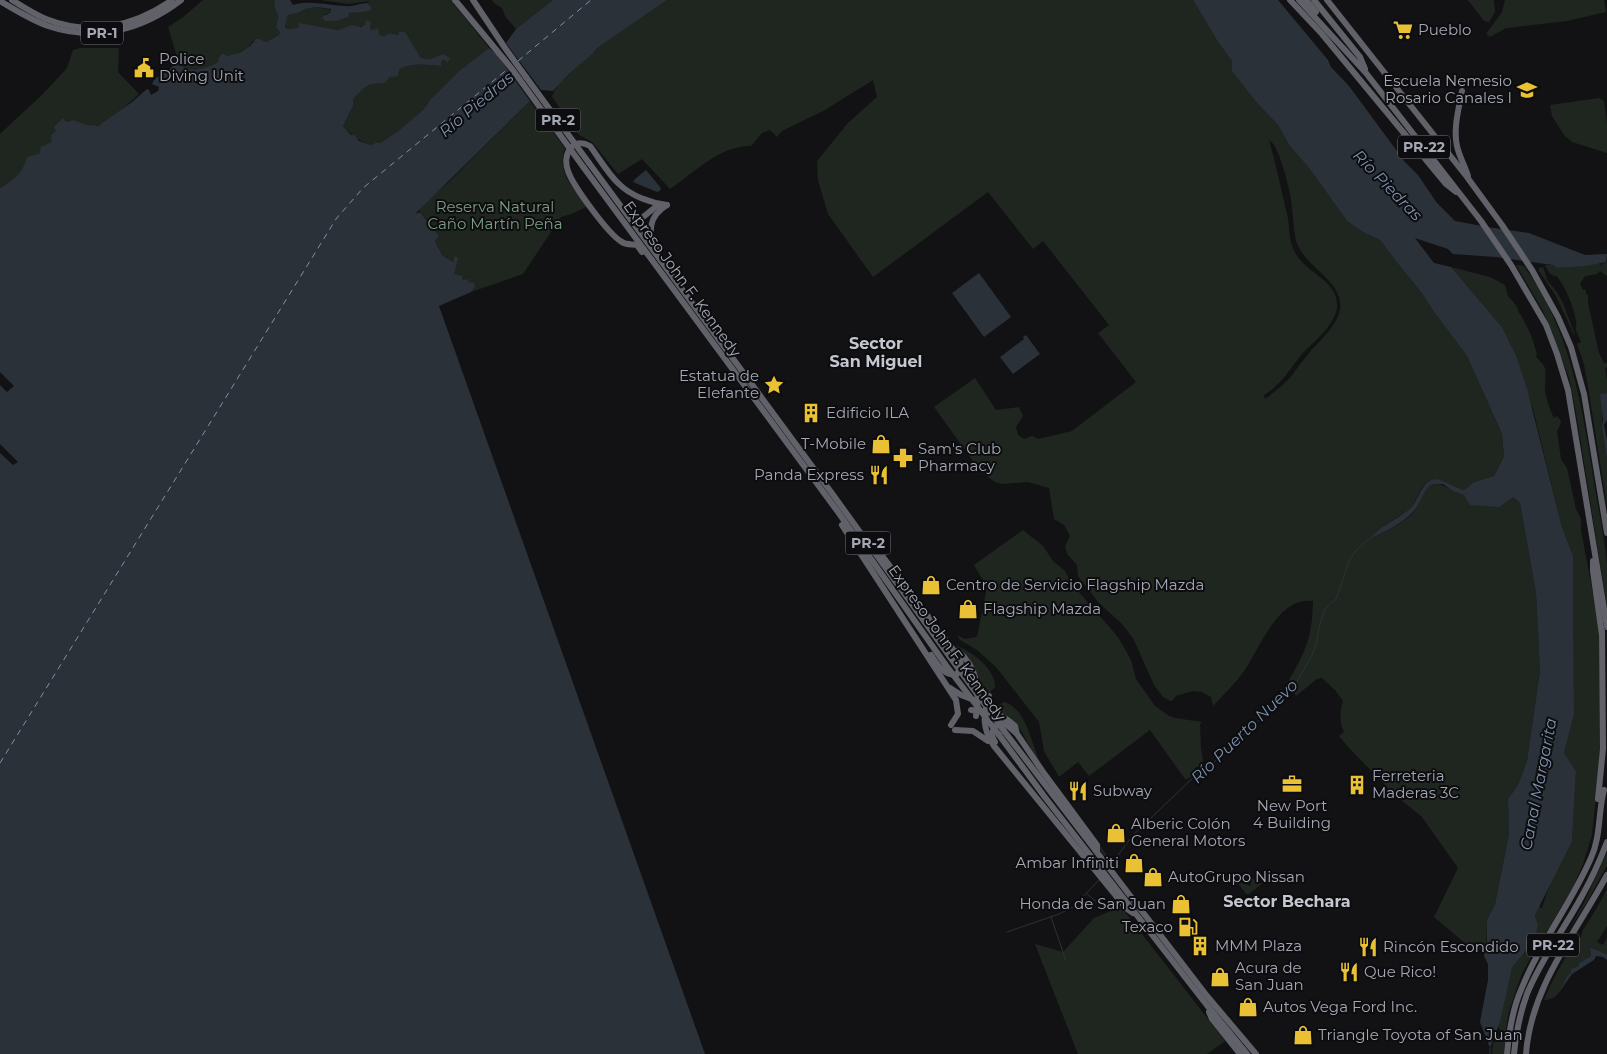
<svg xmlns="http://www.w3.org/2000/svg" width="1607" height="1054" font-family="Montserrat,sans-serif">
	<rect width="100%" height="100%" fill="#121214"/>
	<g fill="#1f2620" fill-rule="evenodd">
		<path d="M 203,0 L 275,0 L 274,6 L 278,16 L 276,28 L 279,31 L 280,34 L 266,42 L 260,39 L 253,41 C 247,51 237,53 227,56 L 223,53 C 219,55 218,58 218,62 C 209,68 195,72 185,69 L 178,60 L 168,27 L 182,18 Z"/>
		<path d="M 320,0 L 457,0 L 453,3 L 489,48 L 459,71 L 430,100 L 423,110 L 397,132 L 380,143 L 375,143 L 371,145 C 357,140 353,136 343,126 L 353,106 L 353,99 L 365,87 L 372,84 L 385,83 L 390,77 L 399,74 L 400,69 C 413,62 427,65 441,66 L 442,60 L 446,60 L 450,58 L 443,54 L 430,59 L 421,58 L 405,33 L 399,32 L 398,35 L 390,33 L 384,36 L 379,35 L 377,28 L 371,30 L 366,21 L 365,24 L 358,28 L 351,25 L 338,30 L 309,25 L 298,26 L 298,28 L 287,29 L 285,24 L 288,15 L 298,13 L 305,9 L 316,7 L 331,10 L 331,12 L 323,15 L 353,13 L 370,5 L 368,3 L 369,1 L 348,4 Z"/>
		<polygon points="492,0 553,0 516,29 505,16 502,8 495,4"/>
		<path d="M 667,0 L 1193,0 L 1218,42 L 1232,61 L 1258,104 L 1278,125 L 1289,145 L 1309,168 L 1347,221 L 1363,232 L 1380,240 L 1395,260 L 1421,292 L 1434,312 L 1467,356 L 1502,434 L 1504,456 L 1494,476 L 1474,482 L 1464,490 C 1456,488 1441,479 1434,479 C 1422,480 1418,498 1412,506 C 1403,517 1389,520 1380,529 C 1377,531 1374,535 1372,538 C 1385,532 1402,524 1413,513 C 1420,504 1423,489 1433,484 C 1445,483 1452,492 1462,494 C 1475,498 1499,496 1513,497 L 1520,503 L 1536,593 L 1540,671 L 1527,761 L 1518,785 L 1508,799 L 1509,834 L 1495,904 L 1487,920 L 1486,951 L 1467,945 L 1434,917 L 1458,868 L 1422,817 L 1394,794 L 1349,748 L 1339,736 L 1344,732 C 1339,722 1340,711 1343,701 L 1335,690 L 1322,678 L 1317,679 L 1296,696 L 1289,680 C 1307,649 1312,637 1313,601 C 1278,596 1260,648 1244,671 C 1235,684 1223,695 1213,706 L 1211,697 L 1202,692 L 1193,691 L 1176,696 L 1173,700 L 1170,701 L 1163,697 L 1154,685 L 1133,638 L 1121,623 L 1099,603 L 1078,576 L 1077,565 L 1067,554 L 1065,546 L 1070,536 L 1064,525 L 1054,519 L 1049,488 L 1028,482 L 1002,484 L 995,482 L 981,472 L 934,407 L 975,378 L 996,410 L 1019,407 L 1023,416 L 1016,427 L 1018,435 L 1024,439 L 1032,436 L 1038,439 L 1072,431 L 1136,382 L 1098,333 L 1109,325 L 1043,241 L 1033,249 L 988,192 L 873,277 L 828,214 L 818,180 L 817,161 L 848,123 L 877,97 L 873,80 L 825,110 L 782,131 L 777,137 L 770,130 L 762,133 L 751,146 C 719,146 695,172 670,189 L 642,159 L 618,174 L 592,142 L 579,135 L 552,97 C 556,81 586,62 596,48 ZM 1269,140 C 1279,145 1289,187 1291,199 C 1293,213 1293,227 1296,241 C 1304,267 1344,281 1340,309 C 1338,326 1315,345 1305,358 C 1298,366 1293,375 1286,382 C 1279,388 1272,394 1265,399 L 1264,395 C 1282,384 1289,370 1302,354 C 1313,342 1327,332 1334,317 C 1338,310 1338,302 1335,295 C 1328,276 1302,271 1293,248 C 1288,237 1290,225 1287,214 C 1281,189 1276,164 1269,140 Z"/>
		<polygon points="1468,0 1494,0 1495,12 1489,22 1484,21"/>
		<polygon points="1505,0 1604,0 1606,12 1567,21 1506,28 1490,37 1486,34 1502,12"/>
		<path d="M 80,48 L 119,48 L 118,72 L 139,94 C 132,101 104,125 96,126 C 88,127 80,123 73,120 L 67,122 L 63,118 L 53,142 L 42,147 L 39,154 L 25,166 L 15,179 L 0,188 L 0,134 L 44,93 L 67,68 L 73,50 Z"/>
		<polygon points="1599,98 1604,101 1607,123 1607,153 1572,142 1564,135 1552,116 1550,105"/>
		<path d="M 530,101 L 565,148 C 557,173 572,187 588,206 L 574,213 L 561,217 L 523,274 L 471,292 L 475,287 L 468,282 L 468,279 L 462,281 L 453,274 L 453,262 L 442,255 L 435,241 L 439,236 L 419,210 L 426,202 L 450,181 Z"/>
		<path d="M 1607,262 L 1607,276 L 1600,271 L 1597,274 L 1585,276 L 1580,284 L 1583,290 L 1586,290 L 1586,294 L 1588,295 L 1588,303 L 1599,353 L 1604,363 L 1607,363 L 1607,367 L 1605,368 L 1607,380 L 1607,393 L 1603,393 L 1602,427 L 1607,460 L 1607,506 L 1587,381 L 1584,364 L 1577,344 L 1581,342 L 1576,330 C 1579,319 1566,287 1558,278 C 1555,274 1557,278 1552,275 C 1548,273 1547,268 1545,265 L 1553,265 L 1556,268 C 1570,267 1585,266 1599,263 L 1602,267 L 1601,264 Z"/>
		<path d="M 1516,265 L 1524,266 C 1571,331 1582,405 1594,482 C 1598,509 1605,537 1607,565 C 1607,579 1607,593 1607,607 L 1576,412 L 1569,378 L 1551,329 L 1543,311 Z"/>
		<path d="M 1451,267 L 1490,277 L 1505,285 L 1508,296 L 1516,305 L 1519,313 L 1521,315 L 1531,335 L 1537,354 L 1536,356 C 1538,360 1543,363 1545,368 C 1546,374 1545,382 1545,387 C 1544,393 1551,413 1554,418 L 1557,416 L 1561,421 L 1560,425 L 1557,431 L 1561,459 L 1567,468 L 1576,509 L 1581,519 L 1581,530 L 1599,626 L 1601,736 L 1599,768 L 1592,835 L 1583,864 L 1573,887 L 1549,928 L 1539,941 L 1521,976 L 1509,1011 L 1506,1029 L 1504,1054 L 1492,1054 L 1493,1043 L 1497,1041 L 1500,1029 L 1498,1027 L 1512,968 L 1535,939 L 1538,925 L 1535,915 L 1540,904 L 1540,908 L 1542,908 L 1550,884 L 1572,840 L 1576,771 L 1564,753 L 1574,715 L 1573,556 L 1562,527 L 1533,409 L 1502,327 Z"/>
		<polygon points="1543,267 1547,279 1547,280 1556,291 1563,303 1575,335 1574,335 1556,296 1539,271 1539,268"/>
		<path d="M 1023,530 L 1043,546 L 1053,561 L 1065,571 L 1071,583 L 1118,637 L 1131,660 L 1136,679 L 1155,706 L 1169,716 L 1175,718 L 1202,722 L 1200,724 L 1201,748 L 1204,767 L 1196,767 C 1194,773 1192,779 1185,779 L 1150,730 L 1089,776 L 1078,762 L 1059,777 L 1044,751 L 1039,722 L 996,667 L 977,650 L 960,640 L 957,635 L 965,639 L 977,637 L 987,587 L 974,565 Z"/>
		<path d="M 957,646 C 971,651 996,669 995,687 L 986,696 C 980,689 981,681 977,673 C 973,663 965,653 957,646 Z"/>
		<path d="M 1004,702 C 1028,709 1031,746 1041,764 L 1109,858 L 1107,859 L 1039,763 L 1019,727 L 1010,717 L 997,711 L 994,708 Z"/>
		<polygon points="1607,852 1607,866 1605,869 1587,902 1568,931 1585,901"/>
		<polygon points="1248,871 1257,884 1260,883 1262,884 1249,894 1246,894 1235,879 1236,878 1237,881 1241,879 1241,883 1251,886"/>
		<path d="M 1607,889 L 1607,926 L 1597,942 L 1603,945 L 1607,938 L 1607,954 L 1602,953 L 1594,948 L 1590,949 L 1591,956 L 1579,963 L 1579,966 L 1571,969 L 1571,972 C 1564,983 1560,1000 1544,1000 C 1553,978 1565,956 1579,939 C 1582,936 1581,934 1583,930 C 1592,916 1600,903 1607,889 Z"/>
		<polygon points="1121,907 1225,1041 1207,1054 1078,1054 1035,944 1063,952 1094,918"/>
	</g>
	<g fill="#2b3139">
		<path d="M 275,0 L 290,0 L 293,5 C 309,0 326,5 344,6 C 353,7 360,3 368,3 L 371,7 L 371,10 L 363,12 L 349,13 L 348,17 L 336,21 L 325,21 L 322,17 L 331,12 L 331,9 L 316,7 L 305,9 L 298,13 L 288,15 L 285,26 L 287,29 L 298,28 L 299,23 L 338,30 L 351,25 L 361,27 L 365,24 L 366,20 L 371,22 L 370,27 L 371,30 L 378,28 L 379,35 L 384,36 L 390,33 L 398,35 L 399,32 L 405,32 L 421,58 L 430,59 L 443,54 L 450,58 L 447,63 L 446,60 L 442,60 L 441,66 C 427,65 413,62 400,69 L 398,76 L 390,77 L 385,83 L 372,84 L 365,87 L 353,99 L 353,106 L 343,126 L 351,135 L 354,135 L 359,141 L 371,145 L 375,143 L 380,143 L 397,132 L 423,110 L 430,100 L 459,71 L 489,48 L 497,55 L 530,101 L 415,214 L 420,212 L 439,236 L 435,241 L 442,255 L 453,262 L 455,256 L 458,258 L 454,274 L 462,276 L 462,280 L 469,279 L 468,282 L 474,283 L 475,287 L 471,292 L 439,306 L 705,1054 L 0,1054 L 0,453 L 13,465 L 18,462 L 0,444 L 0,385 L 7,392 L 14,386 L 0,372 L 0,188 C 14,180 23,173 27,157 L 39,154 L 41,147 L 52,142 L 51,135 L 56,131 L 54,127 L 63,118 L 67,122 L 73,120 L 87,125 L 98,126 L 132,102 L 147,89 L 149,90 L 151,95 L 158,91 L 159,87 L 152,84 C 156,75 162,75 169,70 C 173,67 174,63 178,60 L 182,64 L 184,68 C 194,72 209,68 218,62 C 218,58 219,55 223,53 L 227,56 L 241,52 L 250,46 L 256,39 L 260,39 L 266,42 L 279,35 L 280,32 L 276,28 L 278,16 L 274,6 Z"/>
		<polygon points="553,0 667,0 597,48 592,54 569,74 553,91 541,90 506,43 516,29"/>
		<path d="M 1193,0 L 1278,0 L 1328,60 L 1331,67 L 1349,86 L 1405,162 L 1418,175 L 1437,203 L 1455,221 L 1487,227 L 1529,233 L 1585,255 L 1607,254 L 1606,262 C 1590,266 1573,267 1556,268 L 1553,265 L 1496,257 L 1453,254 L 1448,249 L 1415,238 L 1434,263 L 1451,267 L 1502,327 L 1517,358 L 1527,389 L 1562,527 L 1573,556 L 1574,715 L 1564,753 L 1576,771 L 1572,841 L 1535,915 L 1538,925 L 1535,939 L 1512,968 L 1500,1022 L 1490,1048 L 1480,1022 L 1488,980 L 1488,964 L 1484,956 L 1487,940 L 1487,920 L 1495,904 L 1509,834 L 1508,799 L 1518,785 L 1527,761 L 1540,671 L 1536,593 L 1520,503 L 1513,497 L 1499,507 L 1470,505 L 1464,495 L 1453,491 L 1443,484 L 1433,484 C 1423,489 1421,504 1413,512 C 1402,524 1384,532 1370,539 C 1373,535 1377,531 1381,528 C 1392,520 1404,516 1413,505 C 1419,497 1423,480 1435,479 C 1442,479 1456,488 1464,490 L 1474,482 L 1494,476 L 1504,456 L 1502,434 L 1467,356 L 1434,312 L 1421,292 L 1395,260 L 1380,240 L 1363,232 L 1347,221 L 1309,168 L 1289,145 L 1278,125 L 1258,104 L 1232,71 L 1232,61 L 1218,42 Z"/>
		<polygon points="646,170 660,187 661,190 657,192 633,182 635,179"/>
		<polygon points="979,273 1011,317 984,337 952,293"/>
		<polygon points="1026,335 1040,354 1013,374 1000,357 1024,339 1023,337"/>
		<polygon points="1607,393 1607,420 1604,425 1607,440 1607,460 1602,427 1603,419 1600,394"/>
		<path d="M 1590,948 C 1596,948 1601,953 1607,954 L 1607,960 L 1603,957 L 1596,956 L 1594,960 L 1572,974 L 1560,991 L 1567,977 L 1571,972 L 1571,969 L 1579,966 L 1579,963 L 1591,956 Z"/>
	</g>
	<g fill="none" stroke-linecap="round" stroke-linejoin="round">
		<g stroke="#2b3139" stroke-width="1">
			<polyline points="1110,866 1133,835 1196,775 1211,765 1294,687 1312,655 1317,641 1319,628 1325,609 1336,599 1350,559 1358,548 1370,538"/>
			<polyline points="1087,894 1104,908"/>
			<polyline points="1051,917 1066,961"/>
			<polyline points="1007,932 1059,914 1073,907 1100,879"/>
			<polyline points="1490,1054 1490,1048"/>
		</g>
		<g stroke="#7c91ae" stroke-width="1" stroke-dasharray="6 5" stroke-linecap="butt">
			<polyline points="518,61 591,0"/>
			<polyline points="0,763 336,219 363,188 509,68"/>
		</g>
		<g stroke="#606169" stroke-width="6">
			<path d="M 12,0 C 23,7 34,14 46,19 C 89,36 134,27 172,0"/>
			<polyline points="473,0 505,48 526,77"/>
			<polyline points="1290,0 1322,34 1446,184 1456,192"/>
			<polyline points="1299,0 1366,73 1481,221 1511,265 1546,325 1557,354 1568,390 1607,627"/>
			<polyline points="1306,0 1316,12"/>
			<polyline points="1314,0 1360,57 1365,69"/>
			<polyline points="1327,0 1467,177 1502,225 1532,270 1558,317 1571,347 1584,394 1607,533"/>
			<path d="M 0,1 C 15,10 31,20 48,26 C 95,42 142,30 181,0"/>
			<path d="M 1462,91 C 1459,108 1453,128 1457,146 C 1459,156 1465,166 1468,176"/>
			<polyline points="589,163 831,492 950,657"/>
			<polyline points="584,168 838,512 945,664"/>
			<polyline points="629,214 633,217 642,218 659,204"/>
			<path d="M 658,251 C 646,233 649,216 667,205"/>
			<path d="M 642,252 L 637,245 C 632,244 626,245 622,242 C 609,235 573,186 568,171 C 562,155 572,136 590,146 C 599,158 608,174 619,184 C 631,196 651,203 667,205"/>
			<polyline points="842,525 956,700 958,714 951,725"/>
			<path d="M 883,557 L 958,656 C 962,663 962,669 956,675 C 943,675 938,665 931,655"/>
			<polyline points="1593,561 1593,571 1602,635"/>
			<path d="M 958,651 C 978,668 980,691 976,716"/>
			<polyline points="950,688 961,695 974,700"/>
			<path d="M 989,696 C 983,717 982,728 994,746 L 1126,908 L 1133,913"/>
			<polyline points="971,710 998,714 1008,720 1015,726 1017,734 1043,772 1097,845 1097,851"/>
			<polyline points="955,730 973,731 988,741"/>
			<polyline points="1004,731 1207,996 1256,1054"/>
			<polyline points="999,735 1044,796 1206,1004 1247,1054"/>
			<path d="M 995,742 C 990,735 992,728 1000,723 L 1007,725 L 1016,733"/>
			<polyline points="1598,799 1603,749 1602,631"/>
			<polyline points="1209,1012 1212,1019 1240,1054"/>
			<path d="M 1507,1054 C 1509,1032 1512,1010 1521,990 C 1539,944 1571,904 1591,858 C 1601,836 1598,812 1604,790"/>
			<path d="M 1514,1054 C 1516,1034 1520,1013 1527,994 C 1541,959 1565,928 1583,894 C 1592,878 1600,860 1607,842"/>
			<path d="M 1526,1054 C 1531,986 1576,933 1607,875"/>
		</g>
		<g stroke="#606169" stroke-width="6">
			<polyline points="455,0 512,69 584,168"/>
			<polyline points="526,77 589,163"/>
			<polyline points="950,657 1004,731"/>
			<polyline points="945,664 999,735"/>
		</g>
	</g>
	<defs>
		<symbol id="supermarket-bare" viewBox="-9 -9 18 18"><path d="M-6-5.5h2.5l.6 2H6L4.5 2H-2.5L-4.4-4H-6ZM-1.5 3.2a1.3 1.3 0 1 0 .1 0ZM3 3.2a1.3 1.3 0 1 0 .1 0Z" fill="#eac134" stroke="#0d0d0f" stroke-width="2.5" paint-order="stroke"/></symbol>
		<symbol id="civic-bare" viewBox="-9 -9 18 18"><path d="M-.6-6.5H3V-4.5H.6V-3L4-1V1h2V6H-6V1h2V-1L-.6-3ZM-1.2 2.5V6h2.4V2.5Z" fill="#eac134" stroke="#0d0d0f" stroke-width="2.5" paint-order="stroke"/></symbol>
		<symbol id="school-bare" viewBox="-9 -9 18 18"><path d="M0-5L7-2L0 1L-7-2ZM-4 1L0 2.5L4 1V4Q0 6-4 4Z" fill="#eac134" stroke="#0d0d0f" stroke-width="2.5" paint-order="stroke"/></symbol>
		<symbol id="sight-bare" viewBox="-9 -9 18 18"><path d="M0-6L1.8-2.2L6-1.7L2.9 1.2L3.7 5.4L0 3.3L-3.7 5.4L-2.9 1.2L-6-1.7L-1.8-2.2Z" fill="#eac134" stroke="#0d0d0f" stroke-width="2.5" paint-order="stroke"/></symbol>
		<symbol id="building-bare" viewBox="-9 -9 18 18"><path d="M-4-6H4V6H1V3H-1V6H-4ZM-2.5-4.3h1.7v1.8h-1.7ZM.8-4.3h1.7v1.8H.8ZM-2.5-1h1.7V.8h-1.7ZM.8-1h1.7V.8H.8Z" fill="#eac134" stroke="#0d0d0f" stroke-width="2.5" paint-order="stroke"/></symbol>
		<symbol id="shop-bare" viewBox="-9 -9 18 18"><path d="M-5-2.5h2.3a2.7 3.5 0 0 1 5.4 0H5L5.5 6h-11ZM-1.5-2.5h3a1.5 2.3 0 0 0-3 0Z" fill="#eac134" stroke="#0d0d0f" stroke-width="2.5" paint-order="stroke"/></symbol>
		<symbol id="pharmacy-bare" viewBox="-9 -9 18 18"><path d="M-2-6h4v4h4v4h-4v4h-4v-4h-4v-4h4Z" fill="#eac134" stroke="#0d0d0f" stroke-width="2.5" paint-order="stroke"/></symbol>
		<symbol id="restaurant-bare" viewBox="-9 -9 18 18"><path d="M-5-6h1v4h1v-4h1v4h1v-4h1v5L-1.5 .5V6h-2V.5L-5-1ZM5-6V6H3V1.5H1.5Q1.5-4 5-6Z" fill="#eac134" stroke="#0d0d0f" stroke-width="2.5" paint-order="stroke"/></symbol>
		<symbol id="office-bare" viewBox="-9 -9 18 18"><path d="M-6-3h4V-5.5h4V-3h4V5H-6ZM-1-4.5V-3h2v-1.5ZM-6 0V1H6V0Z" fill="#eac134" stroke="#0d0d0f" stroke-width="2.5" paint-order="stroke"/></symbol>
		<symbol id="fuel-bare" viewBox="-9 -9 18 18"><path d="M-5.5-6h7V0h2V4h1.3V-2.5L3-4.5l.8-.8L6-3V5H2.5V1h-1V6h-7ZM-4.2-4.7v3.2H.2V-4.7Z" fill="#eac134" stroke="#0d0d0f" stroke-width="2.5" paint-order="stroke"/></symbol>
	</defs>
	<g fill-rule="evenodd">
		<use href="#supermarket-bare" x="1389" y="16" width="28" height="28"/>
		<use href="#civic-bare" x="130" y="54" width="28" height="28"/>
		<use href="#school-bare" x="1513" y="76" width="28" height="28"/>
		<use href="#sight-bare" x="760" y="371" width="28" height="28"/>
		<use href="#building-bare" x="797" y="399" width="28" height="28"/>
		<use href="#shop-bare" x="867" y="430" width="28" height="28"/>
		<use href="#pharmacy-bare" x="889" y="444" width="28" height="28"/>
		<use href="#restaurant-bare" x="865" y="461" width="28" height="28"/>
		<use href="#shop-bare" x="917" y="571" width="28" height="28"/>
		<use href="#shop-bare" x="954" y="595" width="28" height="28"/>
		<use href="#office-bare" x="1278" y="770" width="28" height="28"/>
		<use href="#building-bare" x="1343" y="771" width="28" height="28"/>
		<use href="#restaurant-bare" x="1064" y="777" width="28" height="28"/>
		<use href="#shop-bare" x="1102" y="819" width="28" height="28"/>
		<use href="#shop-bare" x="1120" y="849" width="28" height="28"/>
		<use href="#shop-bare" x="1139" y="863" width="28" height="28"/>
		<use href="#shop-bare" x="1167" y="890" width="28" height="28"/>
		<use href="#fuel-bare" x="1174" y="913" width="28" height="28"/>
		<use href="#building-bare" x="1186" y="932" width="28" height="28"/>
		<use href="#restaurant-bare" x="1354" y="933" width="28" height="28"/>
		<use href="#restaurant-bare" x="1335" y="958" width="28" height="28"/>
		<use href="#shop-bare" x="1206" y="963" width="28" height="28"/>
		<use href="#shop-bare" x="1234" y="993" width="28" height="28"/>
		<use href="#shop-bare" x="1289" y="1021" width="28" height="28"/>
	</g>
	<g text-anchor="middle" stroke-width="4" stroke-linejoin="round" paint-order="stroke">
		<g fill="#0d0d0f" stroke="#777982" stroke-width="1">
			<rect x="81" y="21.5" width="42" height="23" rx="4"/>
			<rect x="535.5" y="108.5" width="45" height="23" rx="4"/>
			<rect x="1398" y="135.5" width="52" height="23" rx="4"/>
			<rect x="845.5" y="531.5" width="45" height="23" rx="4"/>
			<rect x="1527" y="933.5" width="52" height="23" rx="4"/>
		</g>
		<g font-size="14" font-weight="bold" fill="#a4a7b4">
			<text x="102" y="38">PR-1</text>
			<text x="558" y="125">PR-2</text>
			<text x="1424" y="152">PR-22</text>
			<text x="868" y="548">PR-2</text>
			<text x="1553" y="950">PR-22</text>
		</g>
		<g font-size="15" fill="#a4a7b4" stroke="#0d0d0f" text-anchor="start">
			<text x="1418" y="35">Pueblo</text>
			<text x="159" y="64">Police<tspan x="159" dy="17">Diving Unit</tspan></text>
			<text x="1512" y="86" text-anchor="end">Escuela Nemesio<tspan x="1512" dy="17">Rosario Canales I</tspan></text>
			<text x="759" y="381" text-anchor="end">Estatua de<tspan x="759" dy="17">Elefante</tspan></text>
			<text x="826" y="418">Edificio ILA</text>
			<text x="866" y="449" text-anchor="end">T-Mobile</text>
			<text x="918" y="454">Sam's Club<tspan x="918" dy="17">Pharmacy</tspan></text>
			<text x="864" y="480" text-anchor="end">Panda Express</text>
			<text x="946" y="590">Centro de Servicio Flagship Mazda</text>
			<text x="983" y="614">Flagship Mazda</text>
			<text x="1372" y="781">Ferreteria<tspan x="1372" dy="17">Maderas 3C</tspan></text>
			<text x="1093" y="796">Subway</text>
			<text x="1292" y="811" text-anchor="middle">New Port<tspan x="1292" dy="17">4 Building</tspan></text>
			<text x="1131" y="829">Alberic Colón<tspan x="1131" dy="17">General Motors</tspan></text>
			<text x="1119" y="868" text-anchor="end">Ambar Infiniti</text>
			<text x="1168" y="882">AutoGrupo Nissan</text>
			<text x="1166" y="909" text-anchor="end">Honda de San Juan</text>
			<text x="1173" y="932" text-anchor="end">Texaco</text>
			<text x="1215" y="951">MMM Plaza</text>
			<text x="1383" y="952">Rincón Escondido</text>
			<text x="1235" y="973">Acura de<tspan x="1235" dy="17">San Juan</tspan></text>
			<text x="1364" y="977">Que Rico!</text>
			<text x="1263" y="1012">Autos Vega Ford Inc.</text>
			<text x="1318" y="1040">Triangle Toyota of San Juan</text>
		</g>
		<g font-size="15" fill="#7c9e82" stroke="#0d0d0f">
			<text x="495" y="212">Reserva Natural<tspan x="495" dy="17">Caño Martín Peña</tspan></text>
		</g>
		<g font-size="15" fill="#a4a7b4" stroke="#0d0d0f">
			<text transform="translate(682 279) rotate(54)" y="5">Expreso John F. Kennedy</text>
			<text transform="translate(947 643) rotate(54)" y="5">Expreso John F. Kennedy</text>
		</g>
		<g font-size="16" font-style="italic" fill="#7c91ae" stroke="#0d0d0f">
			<text transform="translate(476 104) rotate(-40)" y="6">Río Piedras</text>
			<text transform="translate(1388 185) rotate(46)" y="6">Río Piedras</text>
			<text transform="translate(1244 731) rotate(-44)" y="6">Río Puerto Nuevo</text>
			<text transform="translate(1538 784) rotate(-79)" y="6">Canal Margarita</text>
		</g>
		<g font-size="16" font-weight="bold" fill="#c5c7d0" stroke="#0d0d0f">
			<text x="876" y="349">Sector<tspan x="876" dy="18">San Miguel</tspan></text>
			<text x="1287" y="907">Sector Bechara</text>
		</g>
	</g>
</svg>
